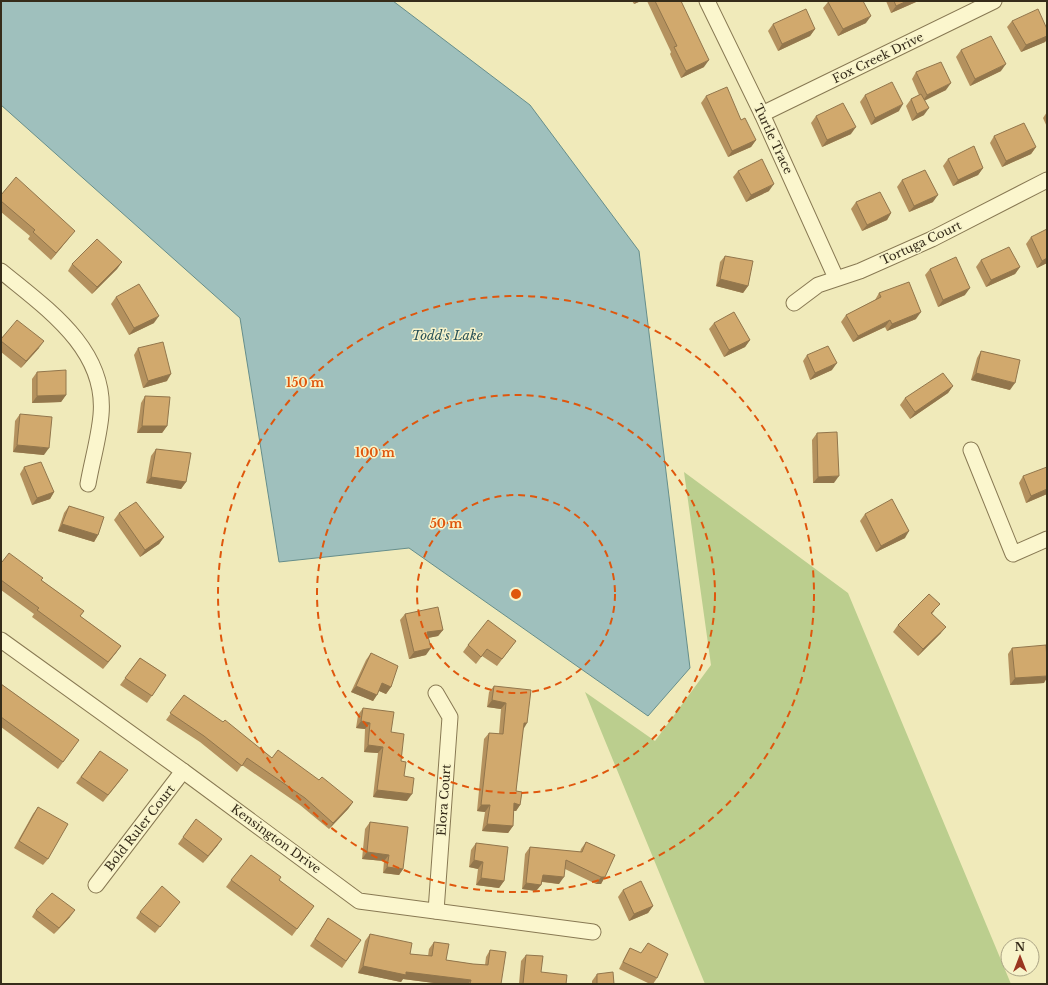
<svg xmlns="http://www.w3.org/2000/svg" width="1048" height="985" font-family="'Libre Baskerville',serif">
	<rect width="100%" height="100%" fill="#f0eaba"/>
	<polygon fill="#bbce8e" points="684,472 848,593 1011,984 705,984 585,692 655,741 711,665"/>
	<polygon fill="#9fc0bd" stroke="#668e8b" points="1,1 393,1 530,105 639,251 690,668 648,716 409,548 279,562 240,318 1,105"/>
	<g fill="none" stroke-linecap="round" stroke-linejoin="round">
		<defs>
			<g id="street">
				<polyline points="707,1 762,114 836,278"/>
				<polyline points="762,114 994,1"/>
				<path d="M 1,271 C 46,308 107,349 101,415 C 99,438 92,461 88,484"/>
				<polyline points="794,303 818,285 860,271 932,239 1047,180"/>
				<polyline points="971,450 1013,554 1047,539"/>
				<polyline points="1,640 183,771 359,901 593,932"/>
				<polyline points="436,693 450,717 436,911"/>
				<polyline points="96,885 183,771"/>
			</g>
		</defs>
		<use href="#street" stroke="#887953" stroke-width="17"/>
		<use href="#street" stroke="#fbf6cd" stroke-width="15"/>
	</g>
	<g fill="#b4915e">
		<polygon points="632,1 641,1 634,4"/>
		<polygon points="647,1 681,1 704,67 681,78 670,54 671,52"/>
		<polygon points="886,1 917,1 916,2 891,13"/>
		<polygon points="828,2 866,23 838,36 823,8"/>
		<polygon points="1012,21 1047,29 1047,39 1045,42 1021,52 1007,27"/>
		<polygon points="773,24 815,29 810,36 778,51 768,31"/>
		<polygon points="961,50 1001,71 970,86 956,57"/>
		<polygon points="916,72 946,90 924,100 924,115 912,121 906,106 911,99 919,95 912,79"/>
		<polygon points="865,95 899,111 871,125 860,102"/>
		<polygon points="706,96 741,120 756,140 751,147 728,157 701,103"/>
		<polygon points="1047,112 1047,127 1043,118"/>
		<polygon points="816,116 851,134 822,147 811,123"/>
		<polygon points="994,136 1036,147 1031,154 1002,167 990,143"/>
		<polygon points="948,159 983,168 978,175 953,186 943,166"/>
		<polygon points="738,171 769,191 746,202 733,177"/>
		<polygon points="902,180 933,202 909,212 897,187"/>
		<polygon points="1,195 70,237 51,260 28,239 30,236 1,212"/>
		<polygon points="856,202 891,213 887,220 862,231 851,209"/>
		<polygon points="1031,237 1047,263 1037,268 1026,244"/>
		<polygon points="725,256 748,286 743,293 716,286 720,262"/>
		<polygon points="981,260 1020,267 1015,274 986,287 976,267"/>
		<polygon points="122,262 117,269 92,294 68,271 72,264"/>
		<polygon points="930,269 965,295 938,307 925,275"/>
		<polygon points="879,293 916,319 887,331 885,327 853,342 841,322 846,315 875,300"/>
		<polygon points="116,297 154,323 129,335 111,304"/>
		<polygon points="714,323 750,340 745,347 724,357 709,329"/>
		<polygon points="1,339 39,348 21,368 1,352"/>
		<polygon points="138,348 167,381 143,388 134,355"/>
		<polygon points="981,351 1010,390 971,380 977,358"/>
		<polygon points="807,355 832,370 810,380 803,361"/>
		<polygon points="37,372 66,395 61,402 32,403 32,379"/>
		<polygon points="953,386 948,393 910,419 900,405 905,398"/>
		<polygon points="145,396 167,426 162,433 137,433 141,403"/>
		<polygon points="20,414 44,455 13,452 15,421"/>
		<polygon points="817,433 834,483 813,483 812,440"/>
		<polygon points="156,449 186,482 181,489 146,483 151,456"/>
		<polygon points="24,467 54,492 50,499 32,505 20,474"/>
		<polygon points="1023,476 1047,494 1026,503 1019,483"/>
		<polygon points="69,506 98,535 94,542 58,531 64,513"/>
		<polygon points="119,513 164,537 159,544 140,557 114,520"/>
		<polygon points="865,514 905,538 876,552 860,521"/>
		<polygon points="1,561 41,580 84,611 80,616 121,646 103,669 32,617 34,614 1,590"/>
		<polygon points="935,610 932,614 941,633 918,656 893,632 898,625"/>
		<polygon points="405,614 443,630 438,636 428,638 426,655 409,659 400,620"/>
		<polygon points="516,641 497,666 482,656 476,664 463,652 468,645"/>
		<polygon points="1012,648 1044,683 1010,685 1008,654"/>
		<polygon points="371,653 391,687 386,694 379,691 373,701 351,692 366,660"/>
		<polygon points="140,658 166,675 147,703 120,685"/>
		<polygon points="1,684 79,740 58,769 1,727"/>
		<polygon points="494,686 523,729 516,791 520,805 516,811 513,811 513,826 508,833 482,831 485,812 477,811 484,739 489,733 499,734 501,709 487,707 489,692"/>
		<polygon points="184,695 272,758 319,780 353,802 348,809 329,829 300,805 242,765 237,772 200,742 166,720"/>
		<polygon points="363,708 391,732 401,761 407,801 373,797 378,753 364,752 365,729 356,728 358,715"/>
		<polygon points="100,751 123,777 103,802 76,783"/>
		<polygon points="38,807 48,859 43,865 14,848 33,814"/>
		<polygon points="370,822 403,869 399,875 383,873 384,861 362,859 365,829"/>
		<polygon points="183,837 222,839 217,846 203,863 178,844"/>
		<polygon points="586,842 615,855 601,884 596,884 565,869 559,884 542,882 541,885 536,891 522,889 525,854 530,847 580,852 581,849"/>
		<polygon points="476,843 504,881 499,888 476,885 478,869 469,867 471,850"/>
		<polygon points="231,880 279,880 314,906 292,936 226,887"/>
		<polygon points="623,890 653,906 648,913 629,921 618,897"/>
		<polygon points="180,902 155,933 136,918 140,912"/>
		<polygon points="36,910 70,917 54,934 32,917"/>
		<polygon points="328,918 361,940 342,968 310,946"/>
		<polygon points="370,934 410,954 428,956 429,949 434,942 446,960 473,964 485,965 486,957 490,950 501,984 442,984 403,979 401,982 358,973 365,941"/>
		<polygon points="630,948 657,978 653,984 650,984 619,969 626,955"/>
		<polygon points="526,955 541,972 566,984 519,984 521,961"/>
		<polygon points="597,974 614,984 592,984 592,981"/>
	</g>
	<g fill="#92764c">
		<polygon points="636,1 641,1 634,4"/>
		<polygon points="907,1 917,1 916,2 891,13 896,6"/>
		<polygon points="871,16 866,23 838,36 843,29"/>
		<polygon points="815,29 810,36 778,51 782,44"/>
		<polygon points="1047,36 1047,39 1045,42 1021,52 1026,45"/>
		<polygon points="709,60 704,67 681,78 686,71"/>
		<polygon points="1006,64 1001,71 970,86 975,79"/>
		<polygon points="951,83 946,90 922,102 927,95"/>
		<polygon points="903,104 899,111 871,125 875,118"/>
		<polygon points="929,108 924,115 912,121 917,114"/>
		<polygon points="856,127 851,134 822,147 827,140"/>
		<polygon points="756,140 751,147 728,157 732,151"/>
		<polygon points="1036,147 1031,154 1002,167 1006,161"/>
		<polygon points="983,168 978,175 953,186 958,180"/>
		<polygon points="774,184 769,191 746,202 751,195"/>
		<polygon points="938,195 933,202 909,212 914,206"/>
		<polygon points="891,213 887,220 862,231 867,225"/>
		<polygon points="75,231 70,237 51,260 56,253"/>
		<polygon points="1047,258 1047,263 1037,268 1042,261"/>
		<polygon points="122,262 117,269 92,294 97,287"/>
		<polygon points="1020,267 1015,274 986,287 991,280"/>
		<polygon points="720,279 748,286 743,293 716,286"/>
		<polygon points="970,288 965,295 938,307 943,300"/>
		<polygon points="921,312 916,319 887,331 892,324"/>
		<polygon points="159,316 154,323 129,335 134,328"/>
		<polygon points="890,320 885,327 853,342 858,336"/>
		<polygon points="750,340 745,347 724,357 729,350"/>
		<polygon points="44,341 39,348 21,368 26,361"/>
		<polygon points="837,363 832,370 810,380 815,373"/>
		<polygon points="976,373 1015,383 1010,390 971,380"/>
		<polygon points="171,374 167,381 143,388 148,381"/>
		<polygon points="953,386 948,393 910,419 915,412"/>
		<polygon points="66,395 61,402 32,403 37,396"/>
		<polygon points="142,426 167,426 162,433 137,433"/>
		<polygon points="17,445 49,448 44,455 13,452"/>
		<polygon points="839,476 834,483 813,483 818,477"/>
		<polygon points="151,477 186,482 181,489 146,483"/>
		<polygon points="1047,489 1047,494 1026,503 1031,496"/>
		<polygon points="54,492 50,499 32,505 37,498"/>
		<polygon points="62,524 98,535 94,542 58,531"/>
		<polygon points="909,531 905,538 876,552 881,546"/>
		<polygon points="164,537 159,544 140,557 145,550"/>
		<polygon points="946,627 941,633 918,656 923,649"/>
		<polygon points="443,630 438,636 422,639 427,632"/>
		<polygon points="121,646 116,653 103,669 108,662"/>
		<polygon points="431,648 426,655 409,659 414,652"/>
		<polygon points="1047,676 1047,678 1044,683 1010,685 1015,678"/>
		<polygon points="382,683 391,687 386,694 377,690"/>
		<polygon points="356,686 377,695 373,701 351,692"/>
		<polygon points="492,700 506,703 501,709 487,707"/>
		<polygon points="361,721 370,723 365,729 356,728"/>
		<polygon points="524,723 527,723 523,730"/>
		<polygon points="368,745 383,747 378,753 364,752"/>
		<polygon points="377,790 412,794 407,801 373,797"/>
		<polygon points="353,802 348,809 329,829 333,823"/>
		<polygon points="514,803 520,805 516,811 509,810"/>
		<polygon points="481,805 490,805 485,812 477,811"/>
		<polygon points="487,824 513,826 508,833 482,831"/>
		<polygon points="222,839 217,846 203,863 208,856"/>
		<polygon points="367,852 389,855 384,861 362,859"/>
		<polygon points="474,860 483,862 478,869 469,867"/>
		<polygon points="387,867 403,869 399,875 383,873"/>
		<polygon points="543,875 564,877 559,884 538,881"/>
		<polygon points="601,877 605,877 601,884 596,884"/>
		<polygon points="481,878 504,881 499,888 476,885"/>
		<polygon points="526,883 541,885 536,891 522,889"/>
		<polygon points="653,906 648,913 629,921 634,914"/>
		<polygon points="75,910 70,917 54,934 59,928"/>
		<polygon points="363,966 471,980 468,984 442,984 403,979 401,982 358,973"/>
	</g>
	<g fill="#d1a96d" stroke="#92764c">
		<polygon points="655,1 681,1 709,60 686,71 674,47 677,46"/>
		<polygon points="829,1 863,1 871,16 843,29 828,2"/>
		<polygon points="894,1 907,1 896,6"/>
		<polygon points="806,9 815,29 782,44 773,24"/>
		<polygon points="1038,9 1047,29 1047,36 1026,45 1012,21"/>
		<polygon points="991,36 1006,64 975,79 961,50"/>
		<polygon points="941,62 951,83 927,95 916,72"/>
		<polygon points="892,82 903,104 875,118 865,95"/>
		<polygon points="727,87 741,120 745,118 756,140 732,151 706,96"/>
		<polygon points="921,94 929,108 917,114 911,99"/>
		<polygon points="843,103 856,127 827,140 816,116"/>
		<polygon points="1024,123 1036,147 1006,161 994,136"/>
		<polygon points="974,146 983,168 958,180 948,159"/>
		<polygon points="762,159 774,184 751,195 738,171"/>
		<polygon points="925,170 938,195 914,206 902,180"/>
		<polygon points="16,177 75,231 56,253 33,232 35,230 1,201 1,195"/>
		<polygon points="880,192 891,213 867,225 856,202"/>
		<polygon points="1047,229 1047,258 1042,261 1031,237"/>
		<polygon points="97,239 122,262 97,287 72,264"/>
		<polygon points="1009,247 1020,267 991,280 981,260"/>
		<polygon points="725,256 753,261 748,286 720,279"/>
		<polygon points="956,257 970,288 943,300 930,269"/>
		<polygon points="909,282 921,312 892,324 890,320 858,336 846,315 881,297 879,293"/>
		<polygon points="139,284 159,316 134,328 116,297"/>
		<polygon points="734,312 750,340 729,350 714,323"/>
		<polygon points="17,320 44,341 26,361 1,341 1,339"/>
		<polygon points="163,342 171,374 148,381 138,348"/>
		<polygon points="828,346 837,363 815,373 807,355"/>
		<polygon points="981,351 1020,360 1015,383 976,373"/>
		<polygon points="66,370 66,395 37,396 37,372"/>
		<polygon points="943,373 953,386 915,412 905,398"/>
		<polygon points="145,396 170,397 167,426 142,426"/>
		<polygon points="20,414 52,417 49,448 17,445"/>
		<polygon points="837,432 839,476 818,477 817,433"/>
		<polygon points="156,449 191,453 186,482 151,477"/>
		<polygon points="41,462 54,492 37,498 24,467"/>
		<polygon points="1047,467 1047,489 1031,496 1023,476"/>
		<polygon points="892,499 909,531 881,546 865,514"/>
		<polygon points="136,502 164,537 145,550 119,513"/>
		<polygon points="69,506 104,517 98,535 62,524"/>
		<polygon points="9,553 43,578 41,580 84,611 80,616 121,646 108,662 37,610 39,608 1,580 1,561 2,562"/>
		<polygon points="929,594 940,604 931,613 946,627 923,649 898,625"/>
		<polygon points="438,607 443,630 427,632 431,648 414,652 405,614"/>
		<polygon points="488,620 516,641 502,659 487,649 481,657 468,645"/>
		<polygon points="1046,645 1047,659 1047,676 1015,678 1012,648"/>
		<polygon points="371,653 398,666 391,687 382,683 377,695 356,686"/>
		<polygon points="140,658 166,675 152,696 125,678"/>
		<polygon points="1,684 79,740 63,762 1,717"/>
		<polygon points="494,686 531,690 527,723 524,723 516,791 522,792 520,805 514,803 513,826 487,824 490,805 481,805 489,733 503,734 506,703 492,700"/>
		<polygon points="184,695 223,722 225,720 272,758 278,750 319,780 322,777 353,802 333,823 305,798 247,758 242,766 204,736 170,713"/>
		<polygon points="363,708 394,712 391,732 404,734 401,761 406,762 404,776 414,778 412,794 377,790 383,747 368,745 370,723 361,721"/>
		<polygon points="100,751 128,770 108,795 81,777"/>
		<polygon points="38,807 68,824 48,859 19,841"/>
		<polygon points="196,819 222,839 208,856 183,837"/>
		<polygon points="370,822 408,827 403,869 387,867 389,855 367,852"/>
		<polygon points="586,842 615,855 605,877 601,877 566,860 564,877 543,875 541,885 526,883 530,847 582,852"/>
		<polygon points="476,843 508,847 504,881 481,878 483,862 474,860"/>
		<polygon points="251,855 281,877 279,880 314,906 297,929 231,880"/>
		<polygon points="641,881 653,906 634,914 623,890"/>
		<polygon points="162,886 180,902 160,927 140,912"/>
		<polygon points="52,893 75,910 59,928 36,910"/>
		<polygon points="328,918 361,940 346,961 315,939"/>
		<polygon points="370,934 412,943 410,954 432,956 434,942 449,944 446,960 473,964 488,965 490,950 506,952 501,984 470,984 471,980 406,972 406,975 363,966"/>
		<polygon points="648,943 668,954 657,978 623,962 630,948 641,953"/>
		<polygon points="526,955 543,956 541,972 567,975 566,984 523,984"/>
		<polygon points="613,972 614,984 597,984 597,974"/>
	</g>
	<g fill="none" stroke="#df570d" stroke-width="2" stroke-dasharray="7 5">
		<circle cx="516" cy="594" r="99"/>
		<circle cx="516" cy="594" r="199"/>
		<circle cx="516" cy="594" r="298"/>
	</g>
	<g text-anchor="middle" stroke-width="3" stroke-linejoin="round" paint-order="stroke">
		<g font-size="12" fill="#362c1a" stroke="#f7f3ca">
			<text transform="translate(878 58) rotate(-26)" y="4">Fox Creek Drive</text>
			<text transform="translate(773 139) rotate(65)" y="4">Turtle Trace</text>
			<text transform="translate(921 243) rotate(-25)" y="4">Tortuga Court</text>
			<text transform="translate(444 800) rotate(-86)" y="4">Elora Court</text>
			<text transform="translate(140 828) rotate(-52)" y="4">Bold Ruler Court</text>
			<text transform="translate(276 839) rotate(36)" y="4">Kensington Drive</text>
		</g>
		<g font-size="13" font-style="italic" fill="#285157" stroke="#f7f3ca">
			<text x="447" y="340">Todd's Lake</text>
		</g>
	</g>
	<circle cx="516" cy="594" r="6" fill="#df570d" stroke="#f7f3ca" stroke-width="2"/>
	<g font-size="12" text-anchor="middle" font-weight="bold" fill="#df570d" stroke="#f7f3ca" stroke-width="3" stroke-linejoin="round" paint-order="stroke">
		<text x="305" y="387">150 m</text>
		<text x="375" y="457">100 m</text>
		<text x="446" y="528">50 m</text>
	</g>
	<rect width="1048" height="985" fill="none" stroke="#362c1a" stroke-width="4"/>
	<g transform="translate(1020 957)"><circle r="19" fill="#f7f3ca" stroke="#aaa384"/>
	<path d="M0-3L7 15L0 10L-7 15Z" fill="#9a3620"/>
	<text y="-6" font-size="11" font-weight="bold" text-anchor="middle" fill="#362c1a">N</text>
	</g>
</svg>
